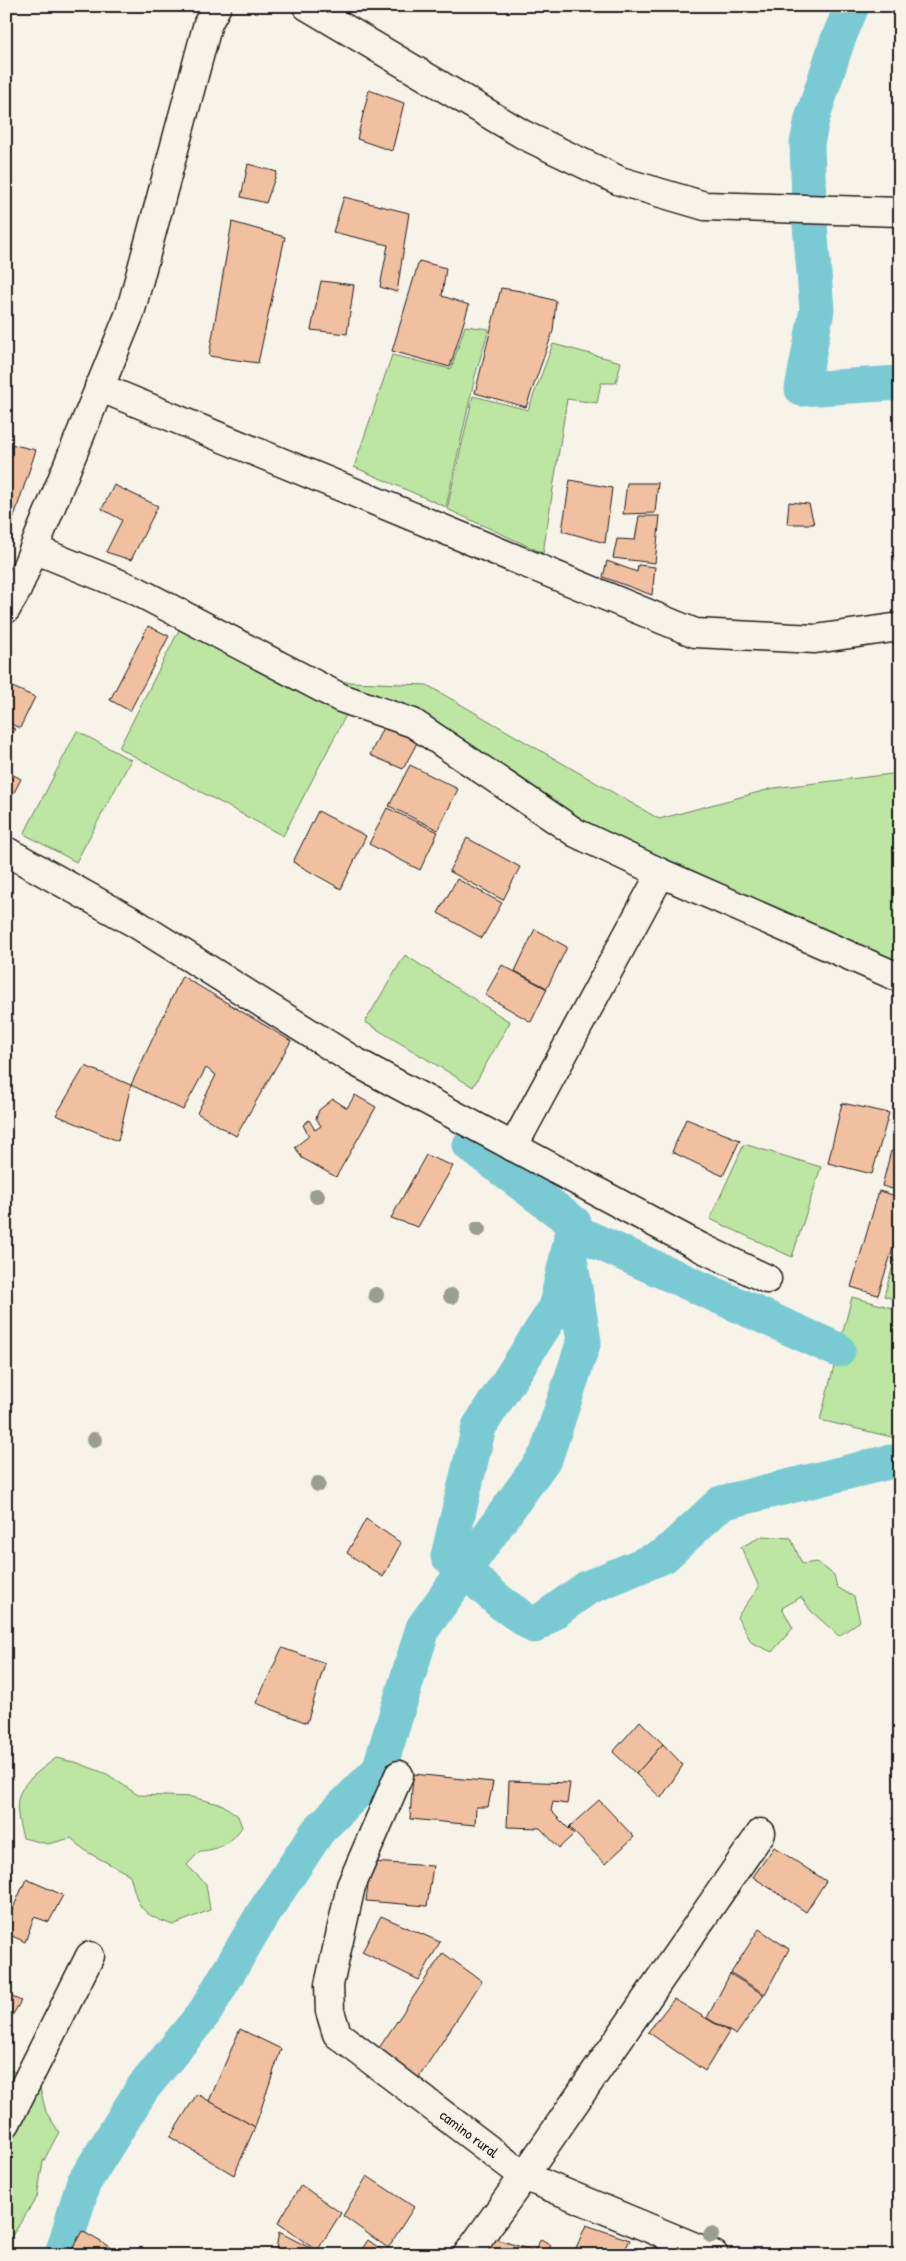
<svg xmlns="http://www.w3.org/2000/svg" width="906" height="2261" font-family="'Patrick Hand',sans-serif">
	<rect width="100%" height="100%" fill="#f7f3e8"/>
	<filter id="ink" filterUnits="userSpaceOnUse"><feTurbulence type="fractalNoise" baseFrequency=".02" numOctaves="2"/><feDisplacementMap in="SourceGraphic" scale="10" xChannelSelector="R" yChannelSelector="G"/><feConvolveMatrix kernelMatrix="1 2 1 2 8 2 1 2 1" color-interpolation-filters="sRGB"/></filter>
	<g filter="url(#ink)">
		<g fill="#bde6a2" stroke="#6c815f">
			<polygon points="465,326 489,329 475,376 446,507 354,467 392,355 451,369"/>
			<polygon points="553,344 621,362 616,383 601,383 597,403 567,399 543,553 447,509 473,396 528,410"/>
			<polygon points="179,630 346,715 283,836 119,748"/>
			<polygon points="325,681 427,685 659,819 774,788 900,773 900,974 672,872"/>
			<polygon points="77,731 131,760 76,862 24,834"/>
			<polygon points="405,955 510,1022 473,1087 365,1022"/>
			<polygon points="744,1144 821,1167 792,1257 710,1219"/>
			<polygon points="900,1242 900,1301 884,1296"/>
			<polygon points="852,1297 900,1310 900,1439 820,1420"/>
			<polygon points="763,1536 791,1538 802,1564 817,1562 834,1575 837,1587 854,1597 860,1621 839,1636 811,1611 801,1597 782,1608 793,1628 772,1652 752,1643 737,1617 759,1587 741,1547"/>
			<path d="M 56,1758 L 78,1763 L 107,1774 L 138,1795 L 192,1797 L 223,1805 L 238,1816 L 242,1827 C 231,1843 219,1850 200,1851 L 187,1865 L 206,1884 L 210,1910 L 173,1925 C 139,1913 139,1909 130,1875 L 87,1852 L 71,1838 L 48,1844 L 23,1838 C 10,1792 19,1786 56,1758 Z"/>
			<polygon points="6,2070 37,2076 46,2112 59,2132 43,2162 37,2197 6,2245"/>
		</g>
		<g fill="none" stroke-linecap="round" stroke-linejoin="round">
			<g stroke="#7acad4" stroke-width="35">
				<polyline points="809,202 807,144 812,119 837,42 852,6"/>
				<polyline points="809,213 817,310 802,389 900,383"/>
				<polyline points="838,1350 573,1231 555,1309 479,1427 448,1556 500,1602 534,1626 587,1588 664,1556 721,1503 889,1462"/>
				<polyline points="62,2255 83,2184 142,2089 205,2012 262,1915 318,1831 379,1770 423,1628 546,1456 584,1341 569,1253 574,1223 470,1145"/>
			</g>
		</g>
		<g fill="#f1c0a1" stroke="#1c1c1c">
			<polygon points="369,90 404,103 392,151 357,139"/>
			<polygon points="248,164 277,172 266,203 241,197"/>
			<polygon points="344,197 409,213 397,292 380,287 388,245 333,232"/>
			<polygon points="232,222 285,237 258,363 209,356"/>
			<polygon points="419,261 446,268 442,296 469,305 450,367 392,351"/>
			<polygon points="321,281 354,285 347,334 311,330"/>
			<polygon points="501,288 521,291 556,301 553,331 526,407 475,393"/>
			<polygon points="6,443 36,450 6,541"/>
			<polygon points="570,480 612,488 605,543 562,531"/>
			<polygon points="627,483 658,483 655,513 623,514"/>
			<polygon points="114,485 158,506 131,560 106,552 122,520 102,509"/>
			<polygon points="789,502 809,504 814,524 787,524"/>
			<polygon points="639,516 660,516 655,563 613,558 617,539 635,540"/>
			<polygon points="607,561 637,572 638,565 655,567 652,595 603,577"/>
			<polygon points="148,626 169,636 130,711 110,700"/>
			<polygon points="8,685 35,697 20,728 6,722"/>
			<polygon points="6,725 15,729 6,746"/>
			<polygon points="384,725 418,741 403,769 370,755"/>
			<polygon points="410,765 458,789 438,830 389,806"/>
			<polygon points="6,771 21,779 8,804 6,803"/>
			<polygon points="387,808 438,832 420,870 369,844"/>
			<polygon points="318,811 366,836 341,889 293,862"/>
			<polygon points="467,838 520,867 503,900 449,871"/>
			<polygon points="457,879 502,903 482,938 438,913"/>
			<polygon points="535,929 567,947 547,988 515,971"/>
			<polygon points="502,965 547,989 531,1022 485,995"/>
			<polygon points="182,976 291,1041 236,1136 197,1113 216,1075 206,1068 183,1110 131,1085"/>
			<polygon points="85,1066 131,1085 118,1141 56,1115"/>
			<polygon points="355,1095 376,1107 336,1177 302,1158 295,1147 309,1136 303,1125 309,1120 315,1130 321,1126 316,1118 319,1110 333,1099 347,1108"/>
			<polygon points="842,1103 889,1113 872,1174 828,1163"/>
			<polygon points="686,1119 740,1140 723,1176 672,1152"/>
			<polygon points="891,1151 900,1153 900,1191 882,1186"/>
			<polygon points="426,1155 453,1166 418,1227 391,1218"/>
			<polygon points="879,1191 900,1197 900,1236 897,1236 878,1295 851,1287"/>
			<polygon points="366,1519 401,1543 383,1577 347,1553"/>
			<polygon points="282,1648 325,1663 307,1723 256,1703"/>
			<polygon points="640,1721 663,1744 636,1774 613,1752"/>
			<polygon points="663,1744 683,1765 661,1798 636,1774"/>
			<polygon points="413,1774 493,1782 488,1807 476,1807 475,1825 410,1819"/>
			<polygon points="509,1781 570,1783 567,1804 553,1802 551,1811 574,1834 559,1848 540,1828 507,1827"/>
			<polygon points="599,1800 634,1837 605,1864 569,1827"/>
			<polygon points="774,1847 826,1881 806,1912 753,1877"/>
			<polygon points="371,1862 433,1866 427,1906 366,1901"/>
			<polygon points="26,1879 63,1895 49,1922 34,1917 25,1942 6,1933 6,1924"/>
			<polygon points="381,1916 440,1942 419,1980 362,1952"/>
			<polygon points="759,1929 789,1949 765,1994 731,1973"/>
			<polygon points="443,1953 482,1981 415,2083 375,2054"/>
			<polygon points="730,1974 764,1995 736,2035 707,2018"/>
			<polygon points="6,1994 21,2001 6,2026"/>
			<polygon points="674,1999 729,2032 705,2071 648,2032"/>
			<polygon points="240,2029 281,2049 255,2127 209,2101"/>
			<polygon points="197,2094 255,2127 234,2175 170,2137"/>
			<polygon points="367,2176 414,2207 388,2248 343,2216"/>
			<polygon points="301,2185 341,2213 317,2251 278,2223"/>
			<polygon points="586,2225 630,2240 622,2255 573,2255"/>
			<polygon points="82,2231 113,2249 109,2255 69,2255"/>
			<polygon points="279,2232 310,2248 306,2255 275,2255"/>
			<polygon points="496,2239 534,2251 541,2239 551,2245 547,2255 485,2255"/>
			<polygon points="368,2240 389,2255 358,2255"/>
		</g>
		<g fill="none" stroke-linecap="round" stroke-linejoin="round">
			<defs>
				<g id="minor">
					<polyline points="307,6 524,135 620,181 705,206 900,212"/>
					<polyline points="99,387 695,633 815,639 900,627"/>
					<polyline points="34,549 135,590 341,698 413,723 576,833 661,873 900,978"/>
					<polyline points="6,609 17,590 130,313 208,23 217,6"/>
					<polyline points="6,851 135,923 354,1061 700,1247 767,1279"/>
					<polyline points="513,1147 661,873"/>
					<polyline points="399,1775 351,1886 329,1985 330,2011 337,2034 524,2176 467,2255"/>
					<polyline points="6,2123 90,1956"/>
					<polyline points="714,2255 524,2176 761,1833"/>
				</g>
			</defs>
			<use href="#minor" stroke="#1c1c1c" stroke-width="31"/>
			<use href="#minor" stroke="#f7f3e8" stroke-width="28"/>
		</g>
		<g fill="#999e8e">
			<circle cx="317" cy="1196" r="8"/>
			<circle cx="478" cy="1229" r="8"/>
			<circle cx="376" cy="1295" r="8"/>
			<circle cx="451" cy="1296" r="8"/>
			<circle cx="94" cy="1440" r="8"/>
			<circle cx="318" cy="1484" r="8"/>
			<circle cx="711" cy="2235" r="8"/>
		</g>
	</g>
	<g text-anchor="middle" stroke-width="4" stroke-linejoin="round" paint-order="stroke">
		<g font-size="15" fill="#1c1c1c" stroke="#f7f3e8">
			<text transform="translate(469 2134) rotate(37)" y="5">camino rural</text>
		</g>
	</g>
	<rect width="906" height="2261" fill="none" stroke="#f7f3e8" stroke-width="25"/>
	<rect x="12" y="12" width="881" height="2236" fill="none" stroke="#1c1c1c" stroke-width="2" filter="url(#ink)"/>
</svg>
